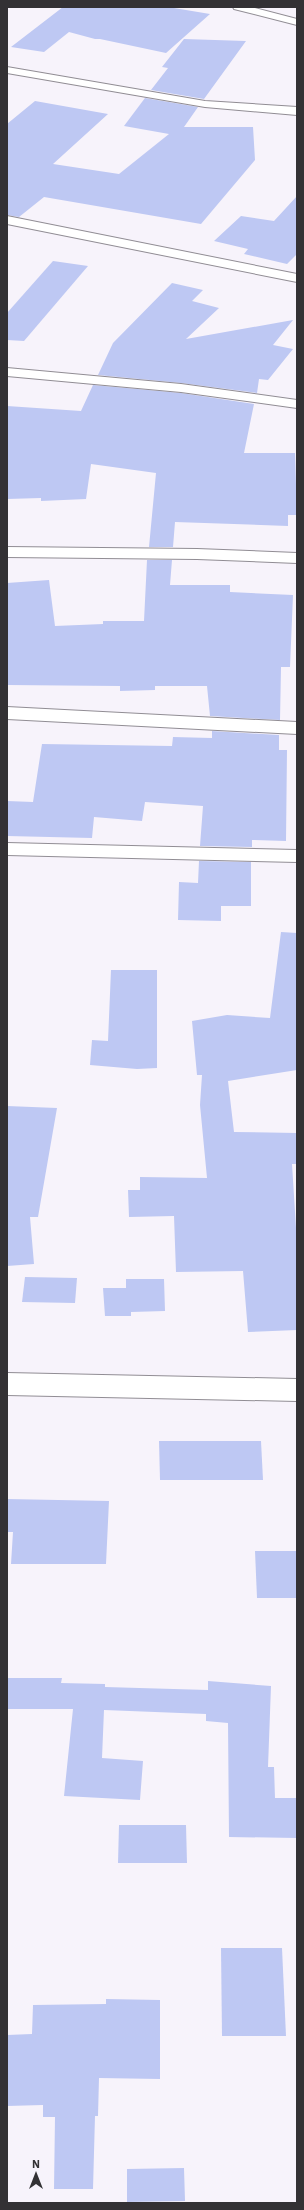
<svg xmlns="http://www.w3.org/2000/svg" width="304" height="2210" font-family="'IBM Plex Sans',sans-serif">
	<rect width="100%" height="100%" fill="#f7f3fb"/>
	<g fill="#bec8f3">
		<polygon points="63,7 168,7 210,14 166,53 100,39 95,39 69,32 44,52 11,47"/>
		<polygon points="184,39 246,41 204,99 151,90 168,68 162,67"/>
		<polygon points="145,98 198,107 184,127 253,127 255,160 201,224 44,197 19,217 7,215 7,124 35,101 108,114 53,164 119,174 169,134 124,126"/>
		<polygon points="297,196 297,254 287,264 244,254 248,249 214,241 241,216 274,221"/>
		<polygon points="53,261 88,266 24,341 7,340 7,313"/>
		<polygon points="172,283 203,290 192,301 219,308 186,339 293,320 273,345 293,349 268,380 259,379 257,393 181,383 98,375 113,343"/>
		<polygon points="93,385 181,393 254,404 244,453 295,453 297,515 288,515 288,526 175,522 173,547 149,547 156,473 91,464 86,499 41,501 41,498 7,499 7,406 81,411"/>
		<polygon points="147,560 172,560 170,585 230,585 230,592 293,595 290,667 281,667 280,720 210,716 207,686 155,686 155,690 120,691 120,686 7,685 7,583 49,580 55,626 103,624 103,621 144,621"/>
		<polygon points="212,731 279,735 279,750 287,750 286,841 252,840 252,847 200,846 203,806 145,802 142,821 94,817 92,838 7,836 7,801 33,802 42,744 172,746 173,737 212,738"/>
		<polygon points="199,861 251,862 251,906 221,906 221,921 178,920 179,882 198,883"/>
		<polygon points="281,932 297,933 297,1070 228,1081 234,1132 297,1133 297,1164 292,1164 297,1244 297,1330 248,1332 243,1271 176,1272 174,1216 129,1217 128,1190 140,1190 140,1177 207,1178 200,1105 202,1075 197,1075 192,1021 227,1015 270,1018"/>
		<polygon points="111,970 157,970 157,1068 137,1069 90,1065 92,1040 108,1041"/>
		<polygon points="7,1106 57,1108 38,1217 30,1217 34,1264 7,1266"/>
		<polygon points="25,1277 77,1278 75,1303 22,1302"/>
		<polygon points="126,1279 164,1279 165,1311 131,1312 131,1316 105,1316 103,1288 126,1288"/>
		<polygon points="159,1441 261,1441 263,1480 160,1480"/>
		<polygon points="7,1499 109,1501 106,1564 11,1564 13,1532 7,1532"/>
		<polygon points="255,1551 297,1551 297,1598 257,1598"/>
		<polygon points="7,1678 62,1678 61,1683 105,1684 105,1687 208,1690 208,1681 271,1686 268,1767 274,1767 275,1798 297,1798 297,1838 229,1837 228,1723 206,1721 206,1714 104,1710 102,1758 143,1761 140,1800 64,1796 73,1709 7,1709"/>
		<polygon points="119,1825 186,1825 187,1863 118,1863"/>
		<polygon points="221,1948 282,1948 286,2036 222,2036"/>
		<polygon points="106,1999 160,2000 160,2079 99,2078 98,2116 95,2116 93,2189 54,2189 55,2117 43,2117 43,2105 7,2106 7,2035 32,2034 33,2005 106,2004"/>
		<polygon points="184,2168 185,2201 127,2202 127,2169"/>
	</g>
	<g fill="none" stroke-linecap="round" stroke-linejoin="round">
		<defs>
			<g id="street">
				<polygon points="233,7 251,7 297,19 297,25 234,9"/>
				<polygon points="7,67 205,101 297,107 297,115 205,107 7,73"/>
				<polygon points="7,216 297,274 297,282 7,224"/>
				<polygon points="7,368 181,384 297,400 297,408 181,392 7,376"/>
				<polygon points="7,547 197,549 297,553 297,563 197,559 7,557"/>
				<polygon points="7,707 297,722 297,734 7,719"/>
				<polygon points="7,843 297,850 297,862 7,855"/>
				<polygon points="7,1373 297,1379 297,1401 7,1395"/>
			</g>
		</defs>
		<use href="#street" stroke="#918d94" stroke-width="2"/>
		<use href="#street" fill="#fff" fill-rule="evenodd"/>
	</g>
	<rect width="304" height="2210" fill="none" stroke="#333134" stroke-width="16"/>
	<g transform="translate(36 2174)" stroke="#f7f3fb" stroke-width="3" paint-order="stroke">
	<path d="M0-3L7 15L0 10L-7 15Z" fill="#333134"/>
	<text y="-6" font-size="11" font-weight="bold" text-anchor="middle" fill="#333134">N</text>
	</g>
</svg>
